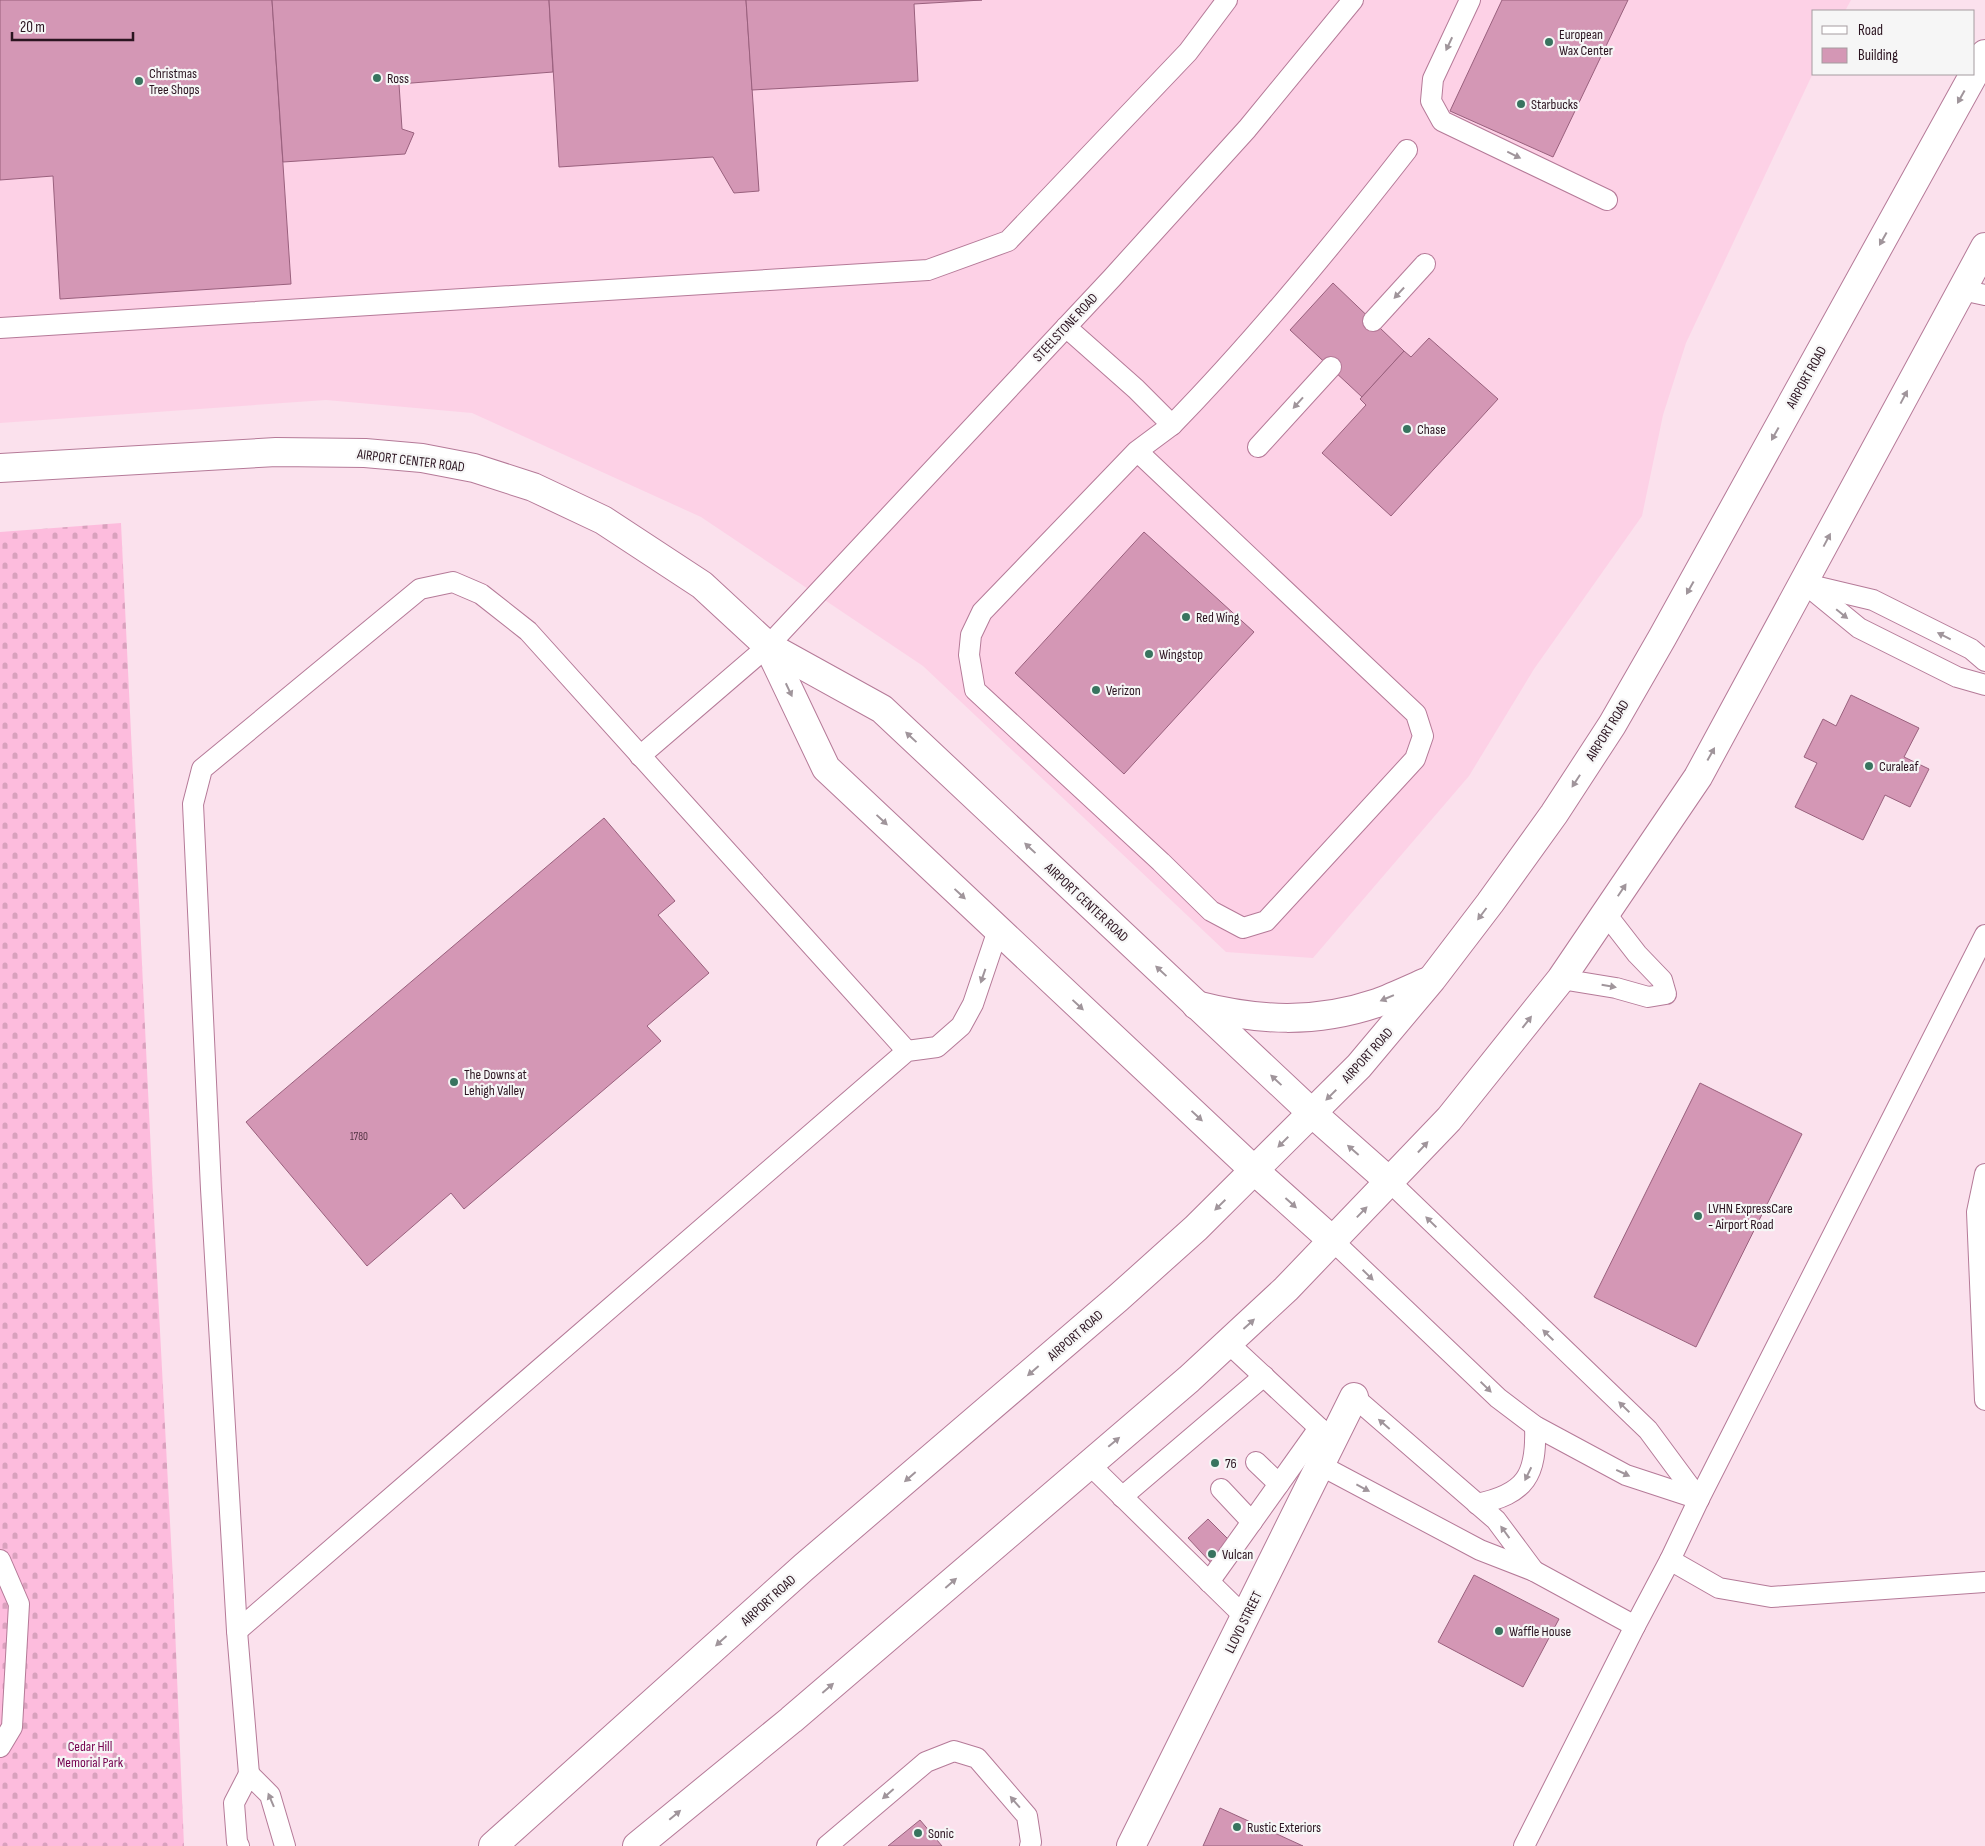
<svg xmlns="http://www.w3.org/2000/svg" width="1985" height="1846" font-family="'Sofia Sans Condensed',sans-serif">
	<defs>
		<pattern id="cemetery-stones" width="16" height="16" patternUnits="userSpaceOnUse" patternTransform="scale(1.25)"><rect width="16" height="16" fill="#fdbcdd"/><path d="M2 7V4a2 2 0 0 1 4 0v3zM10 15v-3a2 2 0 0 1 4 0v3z" fill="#d9a1bd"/></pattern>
	</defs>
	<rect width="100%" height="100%" fill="#fbe1ed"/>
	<polygon fill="#fdd1e6" points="0,0 1851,0 1845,11 1814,11 1814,71 1686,343 1663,415 1642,516 1534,669 1469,776 1313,958 1226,952 923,666 701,517 472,413 326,400 0,423"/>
	<polygon fill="url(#cemetery-stones)" points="121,523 154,1216 173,1579 184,1846 0,1846 0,532"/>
	<g fill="#d497b5" stroke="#99607d">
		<polygon points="0,0 272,0 291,284 60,299 53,176 0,180"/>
		<polygon points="272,0 549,0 553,72 399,84 402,129 414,133 405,154 283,162"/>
		<polygon points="549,0 746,0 759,191 734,193 713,157 559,167"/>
		<polygon points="746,0 982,0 914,4 918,81 752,90"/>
		<polygon points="1502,0 1628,0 1553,157 1450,111"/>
		<polygon points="1333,283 1404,351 1362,397 1290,330"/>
		<polygon points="1429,338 1498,399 1391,516 1322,453 1366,405 1360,399 1404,351 1411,357"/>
		<polygon points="1144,532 1254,632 1124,774 1015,673"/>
		<polygon points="1851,695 1919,728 1904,757 1929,769 1910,807 1885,795 1863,840 1795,807 1817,763 1804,757 1823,719 1836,726"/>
		<polygon points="604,818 675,901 658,915 709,973 647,1026 661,1041 464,1209 451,1193 367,1266 246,1122"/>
		<polygon points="1700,1083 1802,1134 1696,1347 1594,1297"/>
		<polygon points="1208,1519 1231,1542 1213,1565 1188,1538"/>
		<polygon points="1474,1575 1559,1619 1523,1687 1438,1642"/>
		<polygon points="1220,1808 1303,1846 1203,1846"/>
		<polygon points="920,1820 942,1846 888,1846"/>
	</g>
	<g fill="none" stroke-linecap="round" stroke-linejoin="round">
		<defs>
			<g id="lane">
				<polyline points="1470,0 1433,79 1431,101 1442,121 1607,200"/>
				<polyline points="1962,290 1985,295"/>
				<polyline points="1373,321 1425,264"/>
				<polyline points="1066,327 1136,389 1172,425 1137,451 982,612 971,635 969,655 975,690 1161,862 1211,911 1243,928 1266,921 1415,759 1423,736 1416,714 1137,451"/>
				<polyline points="0,328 928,270 1008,241 1188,52 1227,0"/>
				<path d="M 1172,425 C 1256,339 1333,245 1407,150"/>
				<polyline points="1258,447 1331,367"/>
				<polyline points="1804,583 1859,628 1957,677 1985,685"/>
				<polyline points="1810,585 1873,600 1971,649 1985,661"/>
				<polyline points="640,756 768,646 1112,278 1247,129 1353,0"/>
				<polyline points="1561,979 1616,988 1648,997 1666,994 1662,980 1637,954 1606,914"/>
				<polyline points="1985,1174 1977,1212 1985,1400"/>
				<polyline points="1390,1182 1648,1430 1699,1499"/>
				<polyline points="1333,1241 1498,1398 1535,1426 1626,1475 1699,1499"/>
				<polyline points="1228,1343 1329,1437"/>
				<polyline points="1354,1397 1496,1520 1534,1571"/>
				<polyline points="1256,1462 1279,1484"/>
				<polyline points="1089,1464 1245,1617"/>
				<polyline points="1320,1465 1480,1550 1534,1571 1635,1626"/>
				<polyline points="1221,1489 1252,1522"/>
				<polyline points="1122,1497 1264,1376"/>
				<path d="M 1477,1504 C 1526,1494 1537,1475 1535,1426"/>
				<polyline points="0,1560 19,1604 12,1727 0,1747"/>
				<polyline points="1670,1560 1719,1588 1771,1597 1985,1582"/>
				<polyline points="1209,1582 1319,1428"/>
				<polyline points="237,1631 907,1051 937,1047 961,1026 973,1004 998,930"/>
				<polyline points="249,1774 237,1631 211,1189 193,804 202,769 420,589 453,582 481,594 528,631 907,1051"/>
				<polyline points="239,1846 237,1842 234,1803 249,1774 270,1795 285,1846"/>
				<polyline points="827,1846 926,1762 954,1751 977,1758 1027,1816 1031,1842 1030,1846"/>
				<polyline points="1524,1846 1635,1626 1670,1560 1699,1499 1985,935"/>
			</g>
			<polyline id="street" points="1131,1846 1354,1397"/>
			<g id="secondary">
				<polyline points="0,468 276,452 365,453 422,458 474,468 533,487 603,520 702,585 768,646 882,709 1312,1113 1390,1182"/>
				<polyline points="768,646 826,768 1255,1171 1333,1241"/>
			</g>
			<g id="primary">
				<path d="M 1196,1005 C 1258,1021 1315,1024 1377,1003 C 1393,997 1410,989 1426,982"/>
				<polyline points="493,1846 804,1567 1118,1298 1196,1228 1359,1066 1432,979 1490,903 1554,814 1612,725 1662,638 1985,54"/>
				<polyline points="637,1846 791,1720 1189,1379 1286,1289 1449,1119 1561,979 1698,777 1985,247"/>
			</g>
		</defs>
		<use href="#lane" stroke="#b57a98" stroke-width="22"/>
		<use href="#street" stroke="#b57a98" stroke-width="30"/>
		<use href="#secondary" stroke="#b57a98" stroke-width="30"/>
		<use href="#primary" stroke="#b57a98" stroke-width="30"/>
		<use href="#lane" stroke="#fff" stroke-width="20"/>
		<use href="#street" stroke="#fff" stroke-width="28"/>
		<use href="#secondary" stroke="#fff" stroke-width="28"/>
		<use href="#primary" stroke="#fff" stroke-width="28"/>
	</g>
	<defs><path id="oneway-solid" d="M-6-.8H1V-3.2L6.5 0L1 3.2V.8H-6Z" transform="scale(1.25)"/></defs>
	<g fill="#a0959b">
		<use href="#oneway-solid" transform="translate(1449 44) rotate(115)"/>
		<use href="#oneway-solid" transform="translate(1961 97) rotate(119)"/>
		<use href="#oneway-solid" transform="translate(1514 155) rotate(26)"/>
		<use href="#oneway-solid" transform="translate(1883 239) rotate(119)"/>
		<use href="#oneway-solid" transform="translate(1399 293) rotate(133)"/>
		<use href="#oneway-solid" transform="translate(1904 397) rotate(-62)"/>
		<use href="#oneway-solid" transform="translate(1298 403) rotate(132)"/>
		<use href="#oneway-solid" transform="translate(1775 434) rotate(119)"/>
		<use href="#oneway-solid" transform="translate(1827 540) rotate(-62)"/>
		<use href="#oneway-solid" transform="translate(1690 588) rotate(119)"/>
		<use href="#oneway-solid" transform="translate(1842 614) rotate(39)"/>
		<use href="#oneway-solid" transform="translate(1944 636) rotate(-153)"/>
		<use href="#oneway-solid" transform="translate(789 690) rotate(65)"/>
		<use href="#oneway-solid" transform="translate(911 737) rotate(-137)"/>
		<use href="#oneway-solid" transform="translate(1711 754) rotate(-61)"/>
		<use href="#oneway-solid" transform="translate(1576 781) rotate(123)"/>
		<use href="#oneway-solid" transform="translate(882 820) rotate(43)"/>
		<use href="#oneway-solid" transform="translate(1030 848) rotate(-137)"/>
		<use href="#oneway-solid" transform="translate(1622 890) rotate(-56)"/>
		<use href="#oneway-solid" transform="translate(960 894) rotate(43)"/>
		<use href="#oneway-solid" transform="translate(1482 914) rotate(127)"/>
		<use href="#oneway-solid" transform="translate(1161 971) rotate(-137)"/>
		<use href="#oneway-solid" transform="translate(983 976) rotate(109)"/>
		<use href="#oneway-solid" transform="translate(1609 986) rotate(10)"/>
		<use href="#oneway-solid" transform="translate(1387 998) rotate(157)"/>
		<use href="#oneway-solid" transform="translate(1078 1005) rotate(43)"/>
		<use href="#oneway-solid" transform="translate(1527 1022) rotate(-52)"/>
		<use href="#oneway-solid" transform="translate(1276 1080) rotate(-137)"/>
		<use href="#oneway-solid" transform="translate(1331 1095) rotate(135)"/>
		<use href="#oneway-solid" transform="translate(1197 1116) rotate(43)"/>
		<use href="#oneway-solid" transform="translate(1283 1142) rotate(135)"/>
		<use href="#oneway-solid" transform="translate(1423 1147) rotate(-47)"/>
		<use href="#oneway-solid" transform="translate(1353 1150) rotate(-139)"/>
		<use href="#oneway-solid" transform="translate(1291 1203) rotate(42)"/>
		<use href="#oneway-solid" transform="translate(1220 1205) rotate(136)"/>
		<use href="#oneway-solid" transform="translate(1362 1212) rotate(-46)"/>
		<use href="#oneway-solid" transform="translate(1431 1222) rotate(-136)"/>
		<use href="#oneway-solid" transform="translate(1368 1275) rotate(44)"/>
		<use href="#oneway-solid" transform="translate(1249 1324) rotate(-42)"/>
		<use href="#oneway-solid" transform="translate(1548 1335) rotate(-136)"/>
		<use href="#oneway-solid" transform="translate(1033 1371) rotate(139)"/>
		<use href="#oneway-solid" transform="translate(1486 1387) rotate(44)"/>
		<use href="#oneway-solid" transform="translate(1624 1407) rotate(-136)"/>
		<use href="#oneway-solid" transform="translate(1384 1424) rotate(-139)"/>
		<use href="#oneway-solid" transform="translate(1114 1442) rotate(-40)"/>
		<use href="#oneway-solid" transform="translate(1623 1473) rotate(25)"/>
		<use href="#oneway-solid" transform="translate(1528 1474) rotate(116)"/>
		<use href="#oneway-solid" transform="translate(910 1477) rotate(139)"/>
		<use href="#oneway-solid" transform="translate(1363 1488) rotate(28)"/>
		<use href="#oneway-solid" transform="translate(1505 1532) rotate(-126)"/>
		<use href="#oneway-solid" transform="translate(951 1583) rotate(-41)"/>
		<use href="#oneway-solid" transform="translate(721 1641) rotate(138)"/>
		<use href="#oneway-solid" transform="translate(828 1688) rotate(-41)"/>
		<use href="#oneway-solid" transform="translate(888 1794) rotate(139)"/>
		<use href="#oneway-solid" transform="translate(271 1800) rotate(-113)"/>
		<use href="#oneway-solid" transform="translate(1015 1802) rotate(-131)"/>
		<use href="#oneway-solid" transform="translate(675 1815) rotate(-40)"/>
	</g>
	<g fill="#38745f" stroke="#f6f6f6" stroke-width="2">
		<circle cx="1549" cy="42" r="5"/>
		<circle cx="377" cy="78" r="5"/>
		<circle cx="139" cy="81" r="5"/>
		<circle cx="1521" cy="104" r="5"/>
		<circle cx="1407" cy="429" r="5"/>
		<circle cx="1186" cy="617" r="5"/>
		<circle cx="1149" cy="654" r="5"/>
		<circle cx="1096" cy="690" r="5"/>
		<circle cx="1869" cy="766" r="5"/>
		<circle cx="454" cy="1082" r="5"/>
		<circle cx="1698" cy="1216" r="5"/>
		<circle cx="1215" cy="1463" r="5"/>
		<circle cx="1212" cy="1554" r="5"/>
		<circle cx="1499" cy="1631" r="5"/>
		<circle cx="1237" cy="1827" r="5"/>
		<circle cx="918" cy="1833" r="5"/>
	</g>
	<g text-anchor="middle" stroke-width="4.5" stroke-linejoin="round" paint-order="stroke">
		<g font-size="11" fill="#553545">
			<text x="359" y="1140">1780</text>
		</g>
		<g font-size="14" fill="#2b1420" stroke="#f6f6f6" text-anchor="start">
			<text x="1559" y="39">European<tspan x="1559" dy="16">Wax Center</tspan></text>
			<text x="149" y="78">Christmas<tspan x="149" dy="16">Tree Shops</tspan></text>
			<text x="387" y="83">Ross</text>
			<text x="1531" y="109">Starbucks</text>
			<text x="1417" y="434">Chase</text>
			<text x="1196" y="622">Red Wing</text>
			<text x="1159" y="659">Wingstop</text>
			<text x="1106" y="695">Verizon</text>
			<text x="1879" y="771">Curaleaf</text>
			<text x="464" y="1079">The Downs at<tspan x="464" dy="16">Lehigh Valley</tspan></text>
			<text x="1708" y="1213">LVHN ExpressCare<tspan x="1708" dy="16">- Airport Road</tspan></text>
			<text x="1225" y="1468">76</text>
			<text x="1222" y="1559">Vulcan</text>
			<text x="1509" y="1636">Waffle House</text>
			<text x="1247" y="1832">Rustic Exteriors</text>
			<text x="928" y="1838">Sonic</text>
		</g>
		<g font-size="14" fill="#2b1420" stroke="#f6f6f6">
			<text transform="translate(1065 327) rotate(-47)" y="5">STEELSTONE ROAD</text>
			<text transform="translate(1806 377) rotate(-61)" y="5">AIRPORT ROAD</text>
			<text transform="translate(411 460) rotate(7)" y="5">AIRPORT CENTER ROAD</text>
			<text transform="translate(1607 730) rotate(-58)" y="5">AIRPORT ROAD</text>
			<text transform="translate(1087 902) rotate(43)" y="5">AIRPORT CENTER ROAD</text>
			<text transform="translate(1367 1055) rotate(-48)" y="5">AIRPORT ROAD</text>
			<text transform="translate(1075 1335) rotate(-41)" y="5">AIRPORT ROAD</text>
			<text transform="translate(768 1600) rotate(-42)" y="5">AIRPORT ROAD</text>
			<text transform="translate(1243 1622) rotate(-64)" y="5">LLOYD STREET</text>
		</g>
		<g font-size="14" fill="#75014f" stroke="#f6f6f6">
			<text x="90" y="1751">Cedar Hill<tspan x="90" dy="16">Memorial Park</tspan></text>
		</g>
	</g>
	<rect x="1812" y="10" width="162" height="65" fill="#f6f6f6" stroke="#a59ca0"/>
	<rect x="1822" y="26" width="25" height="8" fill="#ffffff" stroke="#a59ca0"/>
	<text x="1858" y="35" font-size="15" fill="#2b1420">Road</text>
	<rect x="1822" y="48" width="25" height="15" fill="#d497b5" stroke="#a59ca0"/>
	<text x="1858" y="60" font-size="15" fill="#2b1420">Building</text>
	<path d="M12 32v8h121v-8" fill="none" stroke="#2b1420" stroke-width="2.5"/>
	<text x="20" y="32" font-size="15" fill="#2b1420" stroke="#f6f6f6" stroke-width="4" paint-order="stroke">20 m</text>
</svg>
